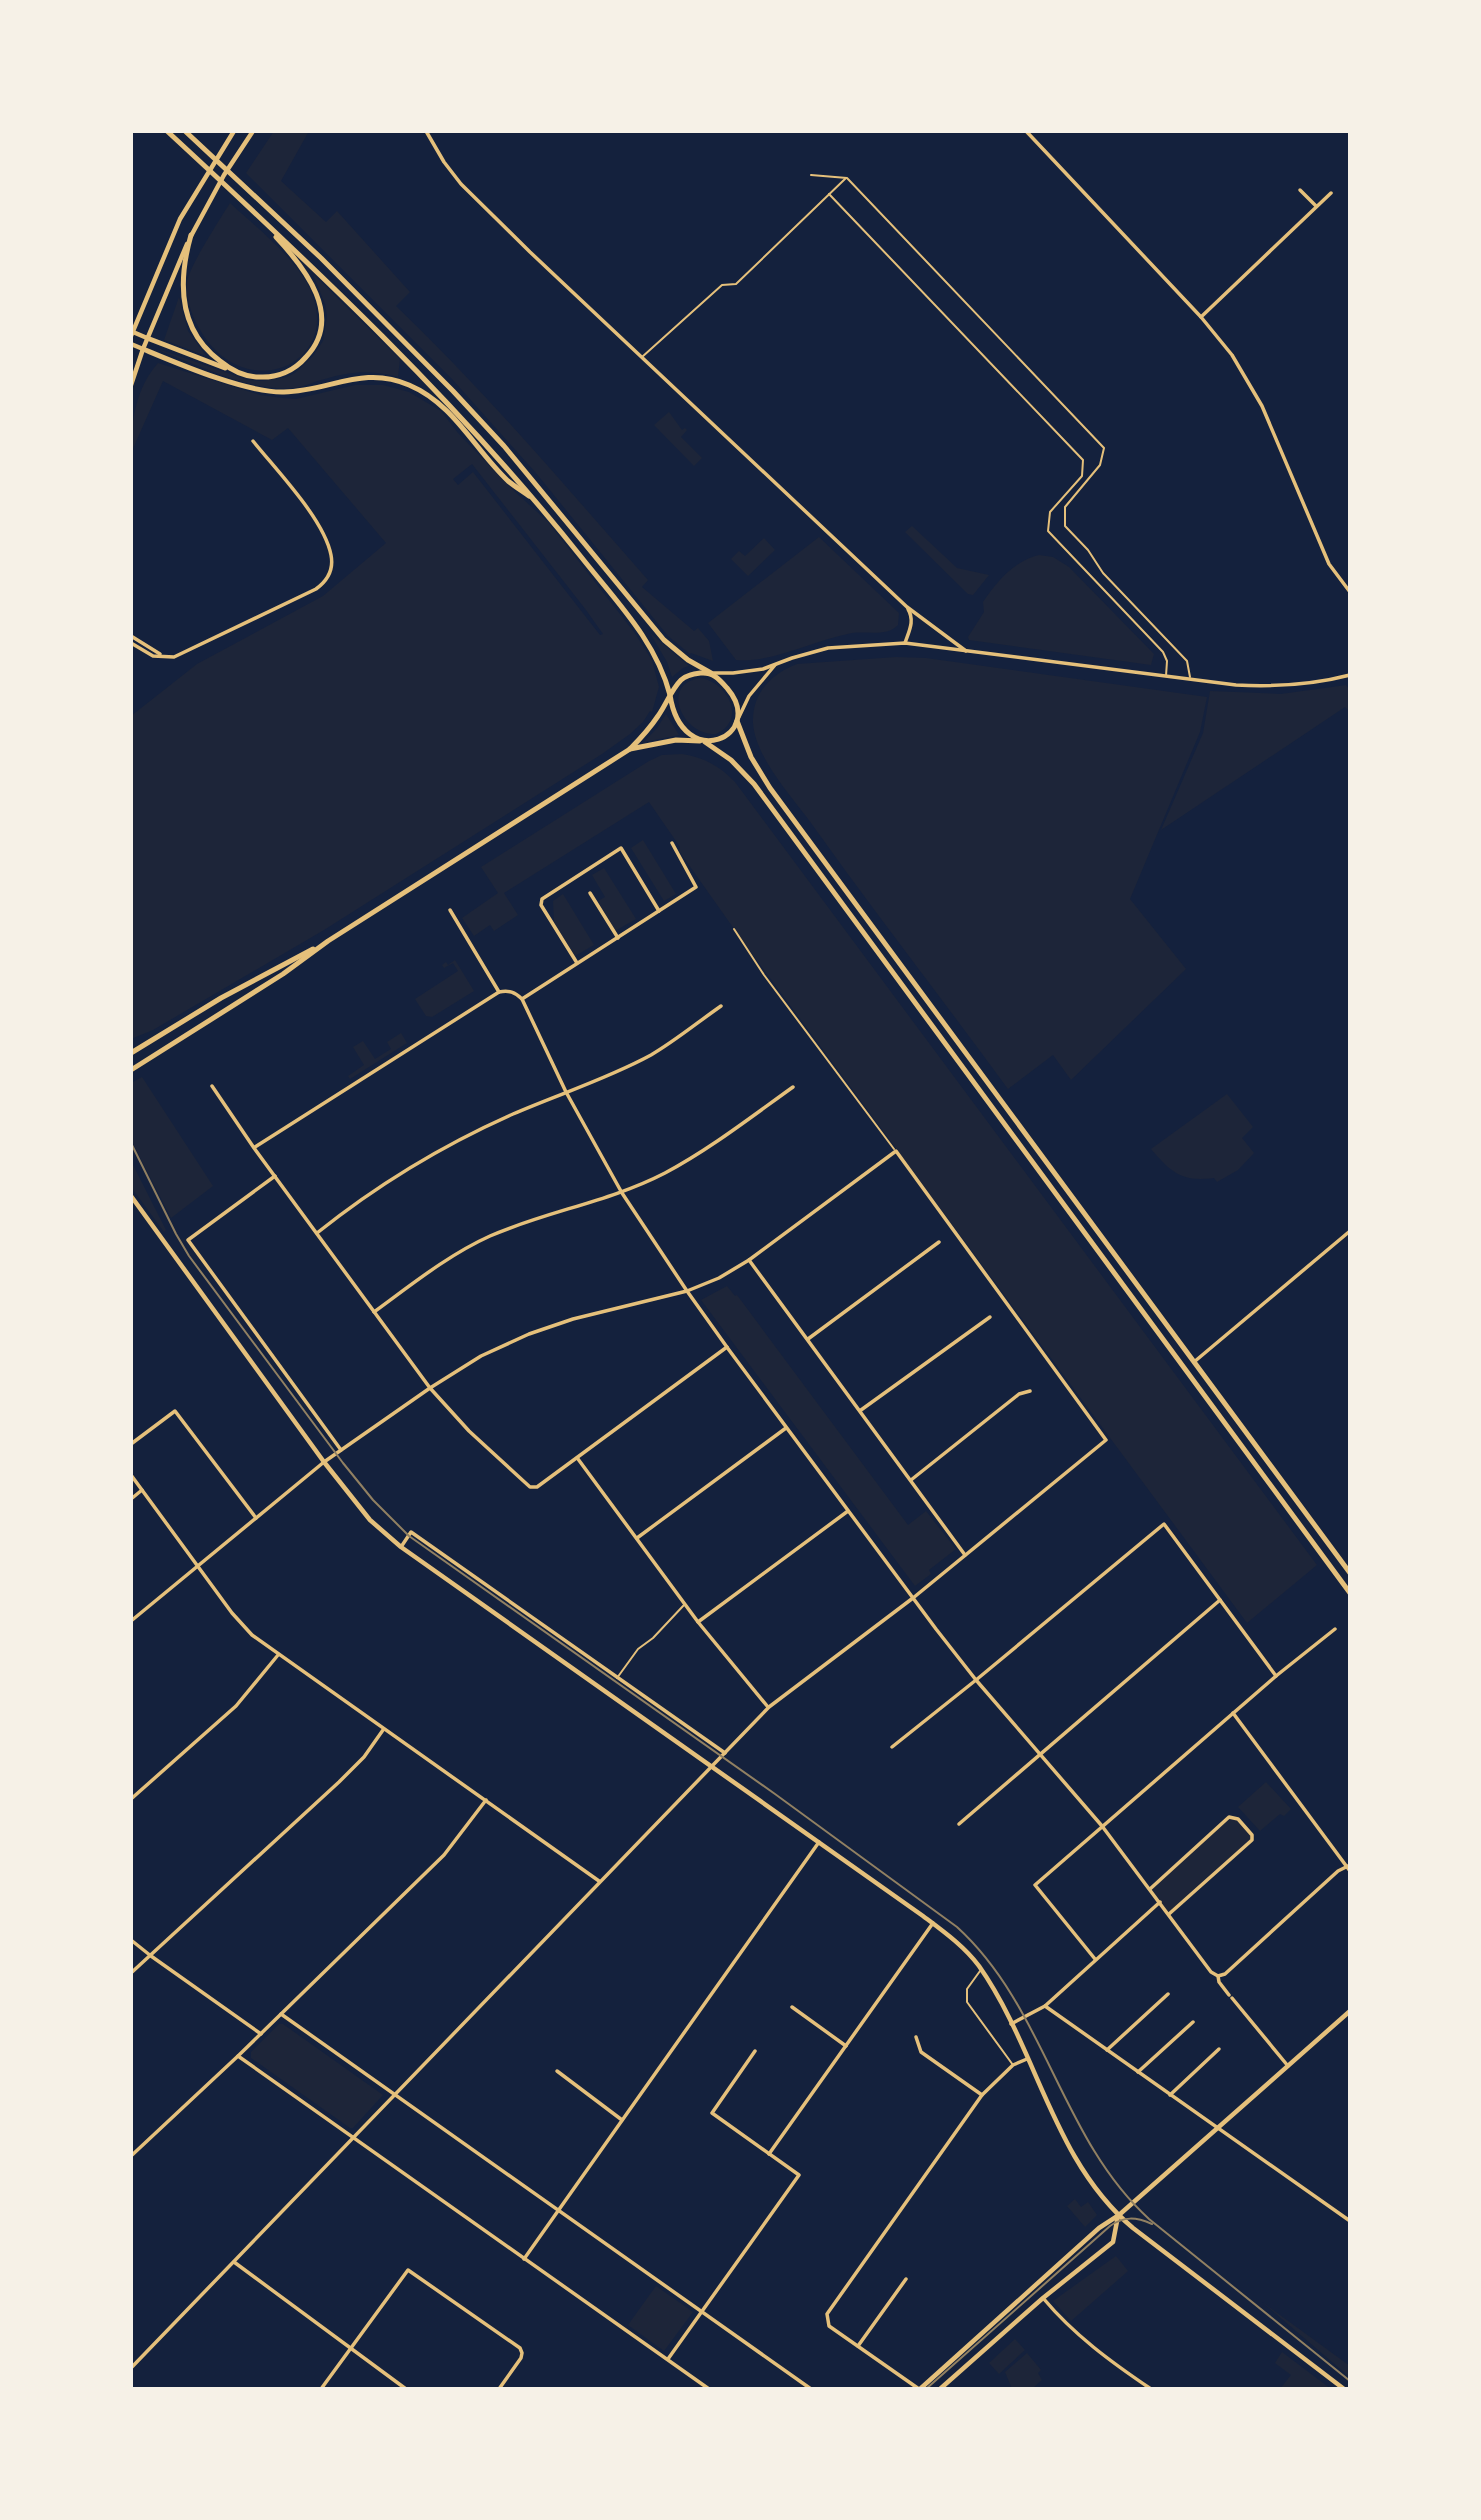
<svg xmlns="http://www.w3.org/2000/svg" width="1481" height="2520" font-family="'Sofia Sans Condensed',sans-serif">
	<rect width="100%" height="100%" fill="#14213d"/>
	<g fill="#1d2539" fill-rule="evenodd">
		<path d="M 274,131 L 309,131 L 281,181 L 326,222 L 337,211 L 410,292 L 396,306 C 486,392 566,487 648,580 L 642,587 L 694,631 L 698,628 L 709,641 L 713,661 L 691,653 L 690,654 L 668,636 L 536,473 L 452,379 L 246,173 Z"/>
		<path d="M 230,203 C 256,227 289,252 307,283 C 350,362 244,410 199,328 C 192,316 185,297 187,282 C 189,267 220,219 230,203 Z"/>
		<path d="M 313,274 L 400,359 L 398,377 C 372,370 351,371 325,379 C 315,381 304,387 294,388 C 249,392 202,366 160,351 L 161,350 L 248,380 L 262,381 L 287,377 L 295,373 L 313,356 L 323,341 L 327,316 L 325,304 Z"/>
		<polygon points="179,297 188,331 206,356 164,340"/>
		<path d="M 158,363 L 260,395 L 283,398 L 296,399 L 355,385 L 383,385 L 409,392 L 441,411 L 458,433 L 512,489 L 548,522 L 634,632 L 652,660 L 659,687 L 652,712 L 650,711 L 643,722 L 630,734 L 602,754 L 324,930 L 153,1030 L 131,1039 L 131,716 L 197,664 L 323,596 L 386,543 L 288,428 L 272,440 L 163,381 L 131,453 C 131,421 136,388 158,363 ZM 472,464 L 586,610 L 603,634 L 600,635 L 473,472 L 458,485 L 453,479 Z"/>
		<polygon points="669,412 682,430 685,428 687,430 681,437 702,458 694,466 654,425"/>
		<polygon points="912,526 957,568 989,575 973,595 968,594 905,532"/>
		<path d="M 819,537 L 899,613 L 898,625 C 887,637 867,631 852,633 C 815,640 773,663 736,660 L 708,623 Z"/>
		<polygon points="764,538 775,550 748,576 731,559 739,551 745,556"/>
		<path d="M 1039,555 L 1053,557 L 1069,567 L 1154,654 L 1151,665 L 969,640 L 968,637 L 984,612 L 983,602 C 997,581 1014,561 1039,555 Z"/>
		<polygon points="650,633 689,666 683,668 672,677 667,662"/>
		<path d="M 896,657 L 926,658 L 1207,697 L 1200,732 L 1130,899 L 1186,969 L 1071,1080 L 1053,1055 L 1008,1089 C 943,1000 875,913 811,823 C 792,797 755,757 753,723 C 752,693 771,674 797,664 Z"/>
		<path d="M 701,678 C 728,683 747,720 716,734 C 682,736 659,683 701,678 Z"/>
		<polygon points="1346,685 1350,690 1350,712 1345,707 1161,830 1203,733 1210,691 1281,694"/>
		<polygon points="666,714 679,735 644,742 657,728"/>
		<path d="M 682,754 C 703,757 720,766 735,782 L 1317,1565 L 1247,1623 L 744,943 L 679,851 L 680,847 L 649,802 L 504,893 L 518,915 L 494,931 L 490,925 L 474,936 L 462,918 L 498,893 L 481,867 L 649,761 L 662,755 Z"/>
		<polygon points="643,840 676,894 664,901 631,848"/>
		<polygon points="604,868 636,919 615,931 598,901 605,897 592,875"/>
		<polygon points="563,894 594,945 575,956 554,922 553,901"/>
		<polygon points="455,960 474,991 432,1017 426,1016 415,999 458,971 453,963 444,968 442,965 446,962 448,965"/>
		<polygon points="401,1033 407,1043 350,1079 348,1076 364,1065 353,1047 363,1041 375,1059 391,1049 387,1042"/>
		<polygon points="142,1077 213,1186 171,1218 131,1140 131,1083"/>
		<path d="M 1227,1094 L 1253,1127 L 1242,1138 L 1254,1153 L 1238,1170 L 1217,1182 L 1214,1178 C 1181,1182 1172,1173 1151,1149 Z"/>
		<polygon points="131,1161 166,1230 164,1232 131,1187"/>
		<polygon points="727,1286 735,1296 737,1295 908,1525 926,1511 956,1549 929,1570 931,1574 915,1586 701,1300"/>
		<polygon points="1266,1782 1291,1809 1284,1816 1280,1814 1260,1831 1238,1807"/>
		<polygon points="1229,1817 1238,1819 1252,1835 1252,1840 1169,1914 1150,1889"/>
		<polygon points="279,2024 283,2024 383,2095 353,2128 350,2128 251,2058 251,2052"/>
		<polygon points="1075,2199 1081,2207 1088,2202 1097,2215 1085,2227 1067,2206"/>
		<polygon points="1116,2256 1128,2271 1071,2321 1053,2301"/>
		<polygon points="656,2286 693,2312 664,2351 628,2325"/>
		<polygon points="1262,2302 1350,2366 1350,2377 1346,2374"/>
		<polygon points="1015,2339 1025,2350 999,2374 989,2363"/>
		<polygon points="1282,2352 1331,2389 1280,2389 1291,2375 1275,2363"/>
		<polygon points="1027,2353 1041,2370 1038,2373 1042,2380 1032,2389 1012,2389 1005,2372"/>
	</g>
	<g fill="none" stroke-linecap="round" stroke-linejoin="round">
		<g stroke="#e5c07b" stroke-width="2">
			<polyline points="811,175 847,178 1104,448 1100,465 1065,507 1065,526 1088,550 1103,573 1187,661 1190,677"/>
			<polyline points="829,194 1083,460 1082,476 1050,512 1048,531 1163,652 1167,661 1166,676"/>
			<polyline points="642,357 722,285 736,284 846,178"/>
			<polyline points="734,929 764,975 894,1149"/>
			<polyline points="617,1678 638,1649 653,1638 684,1605"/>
			<polyline points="980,1971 967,1989 967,2002 1013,2065"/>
		</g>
		<g stroke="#e5c07b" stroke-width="3.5">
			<polyline points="426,131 444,162 461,184 530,252 907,607 966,651"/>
			<polyline points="1026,131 1201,317 1232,355 1262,406 1329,564 1350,592"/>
			<polyline points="1300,190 1316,206"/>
			<polyline points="1201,317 1331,193"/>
			<polyline points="131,636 160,654"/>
			<path d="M 131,643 L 153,656 L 174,657 L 316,589 C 327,581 334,570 331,555 C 324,519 277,471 253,441"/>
			<path d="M 905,643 C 909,631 915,621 908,609"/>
			<path d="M 711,673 L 733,673 L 763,669 L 792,658 L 828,648 L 905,643 L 1236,685 C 1274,687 1312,685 1350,675"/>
			<polyline points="738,719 749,696 775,665"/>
			<polyline points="590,893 618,938"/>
			<polyline points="450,910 499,992"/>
			<polyline points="577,963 541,905 542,899 621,848 659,911"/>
			<polyline points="522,999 566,1092 622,1193 687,1291 729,1350 936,1629 976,1680 1102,1826 1211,1972 1218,1976 1219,1982 1229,1995"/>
			<polyline points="212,1086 254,1148 430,1388 469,1431 530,1487 537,1487 727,1347"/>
			<path d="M 255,1147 L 499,992 C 509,990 515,992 522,999 L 696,887 L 672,843"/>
			<polyline points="275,1176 188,1240 341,1450"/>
			<path d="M 317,1233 C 377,1185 443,1145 513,1114 C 559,1094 607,1079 651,1055 C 675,1041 698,1022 721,1006"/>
			<polyline points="749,1260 965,1555"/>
			<path d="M 374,1312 C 411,1285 448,1255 490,1236 C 547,1211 609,1202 665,1173 C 710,1149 751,1117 793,1087"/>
			<polyline points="808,1339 939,1242"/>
			<polyline points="1194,1362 1350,1231"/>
			<polyline points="861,1410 990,1317"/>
			<polyline points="131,1444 175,1411 256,1518"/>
			<polyline points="578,1459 698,1622 768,1707"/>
			<polyline points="131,1475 232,1613 252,1635 599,1881"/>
			<polyline points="911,1480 1019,1394 1030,1391"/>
			<polyline points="131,1499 142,1490"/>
			<polyline points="637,1538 786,1428"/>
			<polyline points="401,1547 411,1532 725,1753"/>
			<polyline points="131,1621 324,1462 430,1388 481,1356 529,1334 573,1319 687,1291 719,1278 749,1260 896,1151 1106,1440 913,1598 769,1707 131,2368"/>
			<polyline points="698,1622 848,1511"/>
			<polyline points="1233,1713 1350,1871"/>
			<polyline points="892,1747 976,1680 1164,1524 1276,1676"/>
			<polyline points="131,1799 236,1706 278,1655"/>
			<polyline points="959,1824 1220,1600"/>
			<polyline points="1150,1889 1229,1817 1238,1819 1252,1835 1252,1840 1169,1914"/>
			<polyline points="131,1940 151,1956 261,2034"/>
			<polyline points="1095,1959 1035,1885 1276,1676 1335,1629"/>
			<polyline points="131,1973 339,1782 364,1757 383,1730"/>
			<polyline points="1218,1976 1225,1974 1338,1871 1350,1865"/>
			<polyline points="1232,1998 1288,2066"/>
			<polyline points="1045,2006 1350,2221"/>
			<polyline points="792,2007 846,2046"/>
			<polyline points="281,2014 811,2389"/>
			<polyline points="1011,2024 1045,2006 1160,1902"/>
			<polyline points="916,2037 921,2052 982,2095"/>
			<polyline points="1107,2050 1168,1994"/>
			<polyline points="238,2056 709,2389"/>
			<polyline points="557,2071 622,2120"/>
			<polyline points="1138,2072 1193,2022"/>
			<polyline points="1170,2095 1219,2049"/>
			<polyline points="769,2154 933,1923"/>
			<polyline points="131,2156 238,2056 444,1855 486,1800"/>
			<polyline points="524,2259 819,1842"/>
			<polyline points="234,2262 406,2389"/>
			<path d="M 1043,2298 C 1074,2335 1111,2362 1151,2389"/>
			<polyline points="858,2346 906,2279"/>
			<polyline points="668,2359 799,2175 712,2113 755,2051"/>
			<polyline points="321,2389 408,2270 520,2348 522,2353 521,2358 499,2389"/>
			<polyline points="919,2389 829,2326 827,2314 982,2095 1013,2065 1027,2059"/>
		</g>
		<g stroke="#e5c07b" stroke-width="4.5">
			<path d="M 131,1196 L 324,1462 L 370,1520 L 401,1547 L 923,1916 C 943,1931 964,1946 979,1966 C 1038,2050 1052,2160 1133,2228 L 1344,2389"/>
			<polyline points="920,2389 1099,2228 1119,2215 1350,2011"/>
			<polyline points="940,2389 1043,2298 1113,2242 1118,2216"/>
		</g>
		<g stroke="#e5c07b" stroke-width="4.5">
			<polyline points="191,236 224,175 253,131"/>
			<polyline points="133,332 147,338"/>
			<polyline points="131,336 180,219 234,131"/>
			<polyline points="131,344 143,349"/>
			<polyline points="131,385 143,349 187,244"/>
		</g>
		<g stroke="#e5c07b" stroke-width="5">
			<polyline points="737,721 751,757 770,788 1350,1573"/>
			<polyline points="705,742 731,760 754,784 1350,1593"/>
			<polyline points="630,749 676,740 700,741"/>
			<polyline points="131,1053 221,998 313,949"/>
			<path d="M 131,1070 L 283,974 L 328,941 L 630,749 C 640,739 650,728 658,716 C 666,705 671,690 681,680 C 686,675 694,674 701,673 C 713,672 719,679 727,688 C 768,736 682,774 670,695"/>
		</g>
		<g stroke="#e5c07b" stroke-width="5">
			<path d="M 167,131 C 313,266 458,402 582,558 C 616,601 656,641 670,695"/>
			<polyline points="185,131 321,258 453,391 504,446 664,640 688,660 711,673"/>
			<path d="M 191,235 C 178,281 178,330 220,361 C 231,370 245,377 259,377 C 277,378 294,371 306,357 C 344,317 305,268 276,237"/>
			<polyline points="147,338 225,368"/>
			<path d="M 143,349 C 179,364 246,393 284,392 C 330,391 363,365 409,385 C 454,404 474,449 508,481 C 514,486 522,491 529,496"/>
		</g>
		<g stroke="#918062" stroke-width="2">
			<path d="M 131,1143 L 176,1234 L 189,1256 L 343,1463 L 373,1500 L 409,1536 L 775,1794 L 957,1927 C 1046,2008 1060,2138 1149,2219 L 1350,2381"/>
			<path d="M 926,2389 L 1110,2226 C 1124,2216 1136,2217 1152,2224"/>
		</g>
	</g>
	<rect width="1481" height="2520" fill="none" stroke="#f6f1e7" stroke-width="266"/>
</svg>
